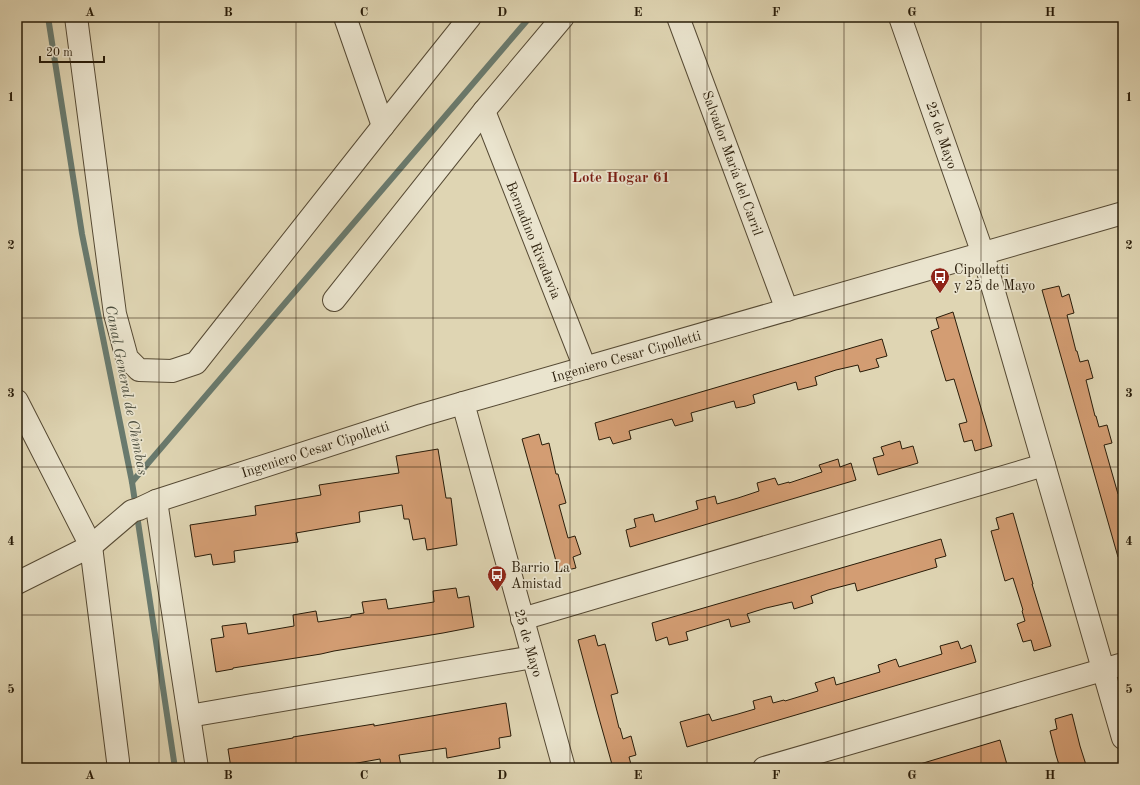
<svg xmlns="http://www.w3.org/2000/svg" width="1140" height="785" font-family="'Old Standard TT',serif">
	<rect width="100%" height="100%" fill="#dfd5b3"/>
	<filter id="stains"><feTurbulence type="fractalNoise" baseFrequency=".005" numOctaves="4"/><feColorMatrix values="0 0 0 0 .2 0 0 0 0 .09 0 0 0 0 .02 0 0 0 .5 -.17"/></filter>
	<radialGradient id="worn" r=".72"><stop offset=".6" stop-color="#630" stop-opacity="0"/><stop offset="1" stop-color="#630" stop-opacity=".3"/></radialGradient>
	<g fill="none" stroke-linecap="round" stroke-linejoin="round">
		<g stroke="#697a6e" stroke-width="6">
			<polyline points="48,17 82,234 132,482 175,768"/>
			<polyline points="132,482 530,17"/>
		</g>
	</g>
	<g fill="#d39d73" stroke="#291c09">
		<polygon points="1059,286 1062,297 1069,294 1074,313 1067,315 1076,351 1077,351 1080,362 1088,360 1093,378 1086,380 1095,416 1096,416 1099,427 1107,425 1112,443 1104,445 1118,494 1123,493 1123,556 1118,557 1042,290"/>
		<polygon points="953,312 992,446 975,451 972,440 964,442 959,424 967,422 954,379 946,381 931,331 939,328 936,318"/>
		<polygon points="882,339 887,356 876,359 879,367 860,372 858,365 836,370 815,377 817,385 798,390 796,382 753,395 755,403 746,406 736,408 734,401 691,413 693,421 675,426 672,419 629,431 631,439 613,444 610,437 599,440 595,423"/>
		<polygon points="539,434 542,445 549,443 556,474 558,474 566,503 559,505 568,538 575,536 581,554 573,557 576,568 559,572 522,439"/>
		<polygon points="900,441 902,449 913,446 918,463 878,475 873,458 884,455 881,447"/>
		<polygon points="438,449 446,498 451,498 457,545 427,550 425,538 413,540 409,519 404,519 402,505 359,512 360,522 296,533 298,542 234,551 235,562 213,565 211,554 195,557 190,525 256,515 255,506 321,495 319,485 399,473 396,456"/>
		<polygon points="838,459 840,467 851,463 856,480 630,547 626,530 636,527 634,519 653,514 655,522 698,509 696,501 715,496 717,504 738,498 759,491 757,483 775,478 778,485 789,482 789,483 822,472 819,465"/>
		<polygon points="1013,513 1033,584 1032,584 1051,646 1034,651 1031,640 1023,642 1017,624 1025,621 1022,611 1023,610 1013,578 1005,581 991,531 999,529 996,518"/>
		<polygon points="941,539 946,556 935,559 937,567 857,591 855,583 828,590 811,596 813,603 794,609 792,602 766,608 747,614 750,622 731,627 729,619 686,632 688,640 669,645 667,637 656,641 652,623"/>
		<polygon points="456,588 458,598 469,596 474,627 443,633 334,651 321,654 233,668 233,669 216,672 211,639 224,637 222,626 246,623 248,634 294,626 293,615 316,611 318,622 351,617 351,615 364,613 362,602 386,599 388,609 421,604 434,602 433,591"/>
		<polygon points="595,635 598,646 605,644 618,693 611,695 619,728 620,728 623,739 631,736 636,755 629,757 632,768 613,768 597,711 578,640"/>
		<polygon points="958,641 961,649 971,645 976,662 687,747 680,722 709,714 712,721 738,714 755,709 753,701 771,696 773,703 784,700 785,701 818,691 815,683 834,677 836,685 880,672 878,665 896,659 899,667 942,654 940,646"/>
		<polygon points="506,703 511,736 499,738 500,748 447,758 446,748 399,755 401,766 390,768 381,768 380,759 346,765 346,768 231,768 228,749 293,738 293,737 374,724 374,726"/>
		<polygon points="1072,714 1080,746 1087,768 1060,768 1056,755 1050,731 1057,729 1055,719"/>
		<polygon points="1000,740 1008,768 921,768 920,764"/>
	</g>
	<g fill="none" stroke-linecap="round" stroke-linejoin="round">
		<defs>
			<g id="minor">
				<polyline points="76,17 115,314 127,358 139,370 172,371 196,363 383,126 470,17"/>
				<polyline points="345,17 383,126"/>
				<polyline points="678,17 787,310"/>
				<polyline points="900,17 983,254 1123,738"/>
				<polyline points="484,111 585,368"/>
				<polyline points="334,300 484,111 563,17"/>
				<polyline points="17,401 91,546 118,761"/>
				<polyline points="156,501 197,768"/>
				<polyline points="17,583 91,546 132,511 139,509 156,501 422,415 463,403"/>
				<polyline points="522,619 1044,465"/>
				<polyline points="189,716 533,657"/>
				<polyline points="764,768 1123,664"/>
			</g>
			<polyline id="tertiary" points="564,768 463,403 1123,213"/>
		</defs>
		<use href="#minor" stroke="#564a34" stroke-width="24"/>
		<use href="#tertiary" stroke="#564a34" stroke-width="24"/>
		<use href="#minor" stroke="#eae4ce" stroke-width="22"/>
		<use href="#tertiary" stroke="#eae4ce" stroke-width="22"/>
	</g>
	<path fill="none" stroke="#291c09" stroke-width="1" stroke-opacity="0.55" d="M 159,17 L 159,768M 296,17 L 296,768M 433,17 L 433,768M 570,17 L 570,768M 707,17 L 707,768M 844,17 L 844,768M 981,17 L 981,768M 17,170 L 1123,170M 17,318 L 1123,318M 17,467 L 1123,467M 17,615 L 1123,615"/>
	<defs>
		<symbol id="bus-pin" viewBox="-11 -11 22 30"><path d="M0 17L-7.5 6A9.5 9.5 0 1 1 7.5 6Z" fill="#8f2418" stroke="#eae4ce"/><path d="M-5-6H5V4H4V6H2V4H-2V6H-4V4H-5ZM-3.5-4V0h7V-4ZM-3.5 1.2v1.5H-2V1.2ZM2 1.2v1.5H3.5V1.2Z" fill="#fff"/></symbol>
	</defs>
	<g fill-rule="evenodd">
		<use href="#bus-pin" x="929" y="266" width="22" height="30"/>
		<use href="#bus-pin" x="486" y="564" width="22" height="30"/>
	</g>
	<g text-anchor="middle" stroke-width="3.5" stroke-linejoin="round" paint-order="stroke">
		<g font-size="14" fill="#291c09" stroke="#eae4ce">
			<text transform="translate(942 135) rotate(71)" y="5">25 de Mayo</text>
			<text transform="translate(733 163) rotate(70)" y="5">Salvador María del Carril</text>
			<text transform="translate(534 240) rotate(68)" y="5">Bernadino Rivadavia</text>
			<text transform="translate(626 356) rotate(-16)" y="5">Ingeniero Cesar Cipolletti</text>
			<text transform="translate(315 449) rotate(-18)" y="5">Ingeniero Cesar Cipolletti</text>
			<text transform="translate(529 643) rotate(74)" y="5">25 de Mayo</text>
		</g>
		<g font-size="14" fill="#291c09" stroke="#eae4ce" text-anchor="start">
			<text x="954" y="274">Cipolletti<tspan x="954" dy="16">y 25 de Mayo</tspan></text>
			<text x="511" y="572">Barrio La<tspan x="511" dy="16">Amistad</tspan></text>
		</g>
		<g font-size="15" font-weight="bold" fill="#7a1f14" stroke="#eae4ce">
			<text x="621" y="182">Lote Hogar 61</text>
		</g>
		<g font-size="15" font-style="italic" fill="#494b3c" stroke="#eae4ce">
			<text transform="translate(127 390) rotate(79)" y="5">Canal General de Chimbas</text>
		</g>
	</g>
	<rect width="1140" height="785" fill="none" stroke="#dfd5b3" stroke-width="44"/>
	<path d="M40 56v6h64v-6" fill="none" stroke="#291c09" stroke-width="2"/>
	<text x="46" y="56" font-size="12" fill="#291c09" stroke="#eae4ce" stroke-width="3" paint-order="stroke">20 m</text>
	<rect x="22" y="22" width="1096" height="741" fill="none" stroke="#291c09" stroke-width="1.5"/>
	<g font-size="13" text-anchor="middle" font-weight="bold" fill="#291c09">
		<text x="90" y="16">A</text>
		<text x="228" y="16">B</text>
		<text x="364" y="16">C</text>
		<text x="502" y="16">D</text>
		<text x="638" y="16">E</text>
		<text x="776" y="16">F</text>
		<text x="912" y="16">G</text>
		<text x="1050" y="16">H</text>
		<text x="11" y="101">1</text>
		<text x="1129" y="101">1</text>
		<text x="11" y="249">2</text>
		<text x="1129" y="249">2</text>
		<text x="11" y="397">3</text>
		<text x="1129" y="397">3</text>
		<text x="11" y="545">4</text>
		<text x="1129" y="545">4</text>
		<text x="11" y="693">5</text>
		<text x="1129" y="693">5</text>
		<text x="90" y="779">A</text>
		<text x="228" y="779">B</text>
		<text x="364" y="779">C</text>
		<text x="502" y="779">D</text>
		<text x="638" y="779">E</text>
		<text x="776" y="779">F</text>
		<text x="912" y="779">G</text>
		<text x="1050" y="779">H</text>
	</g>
	<rect width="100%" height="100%" filter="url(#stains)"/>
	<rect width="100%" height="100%" fill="url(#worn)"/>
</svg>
